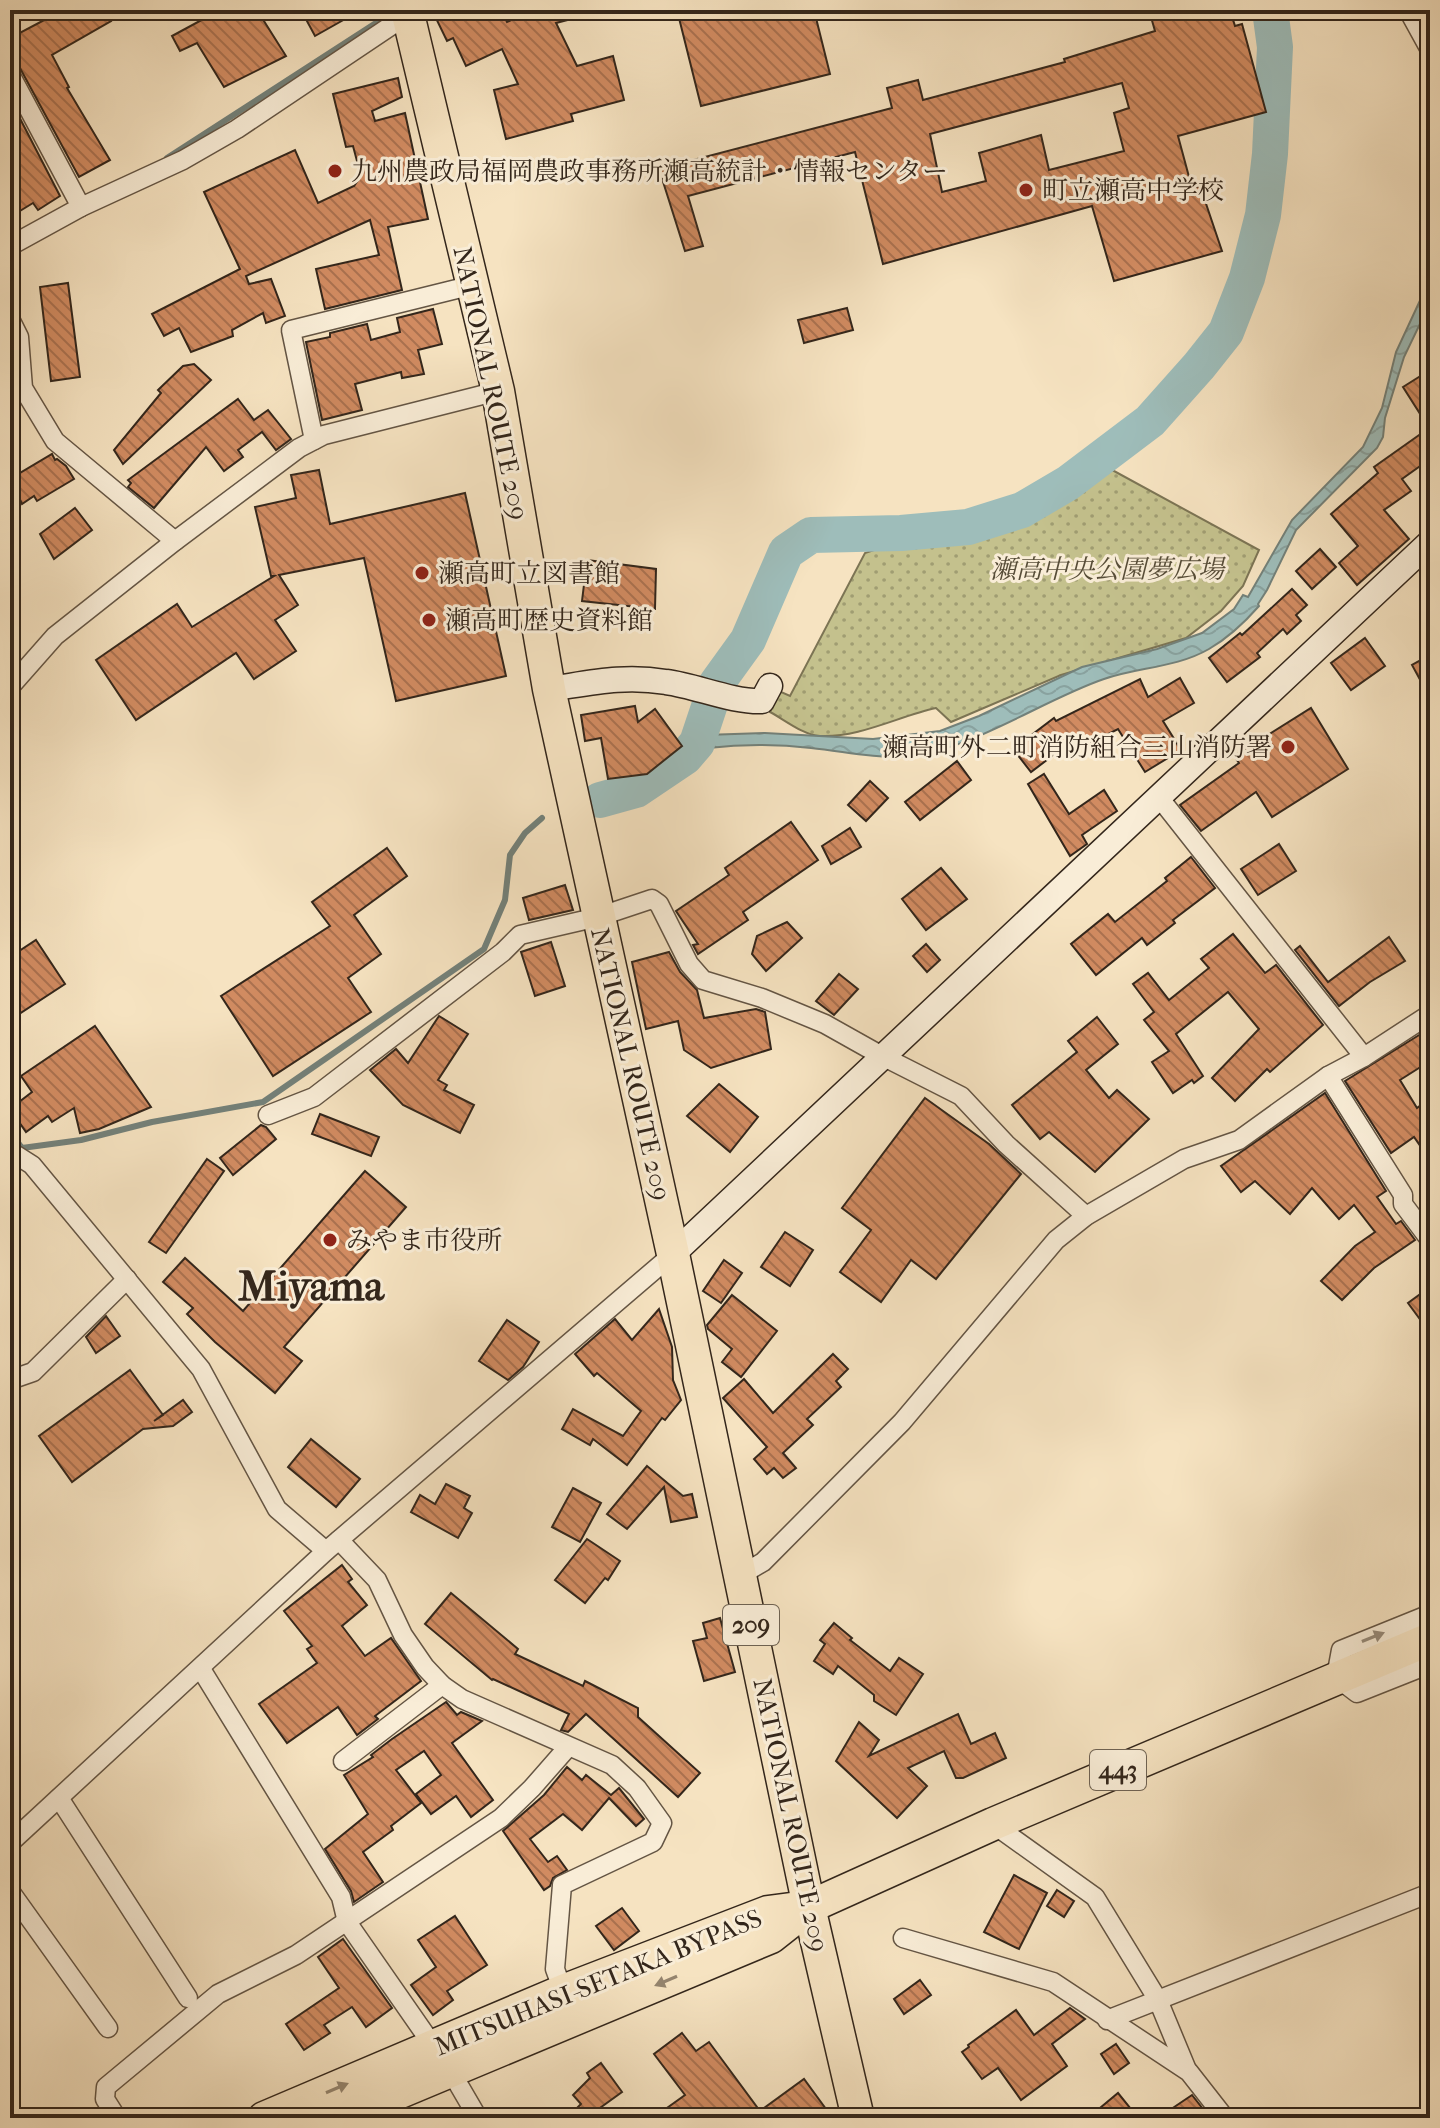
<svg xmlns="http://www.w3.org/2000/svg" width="1440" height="2128" font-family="'IM FELL French Canon','Noto Serif JP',serif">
	<defs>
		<pattern id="grass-dots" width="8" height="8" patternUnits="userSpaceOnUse" patternTransform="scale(2)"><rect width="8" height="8" fill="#c4c18d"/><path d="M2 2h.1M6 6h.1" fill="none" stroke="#a09d72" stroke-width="1.8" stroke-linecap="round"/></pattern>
		<pattern id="water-waves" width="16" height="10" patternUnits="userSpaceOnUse" patternTransform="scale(2)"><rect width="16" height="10" fill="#9ebdba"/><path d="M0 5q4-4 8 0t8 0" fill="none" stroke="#89a29f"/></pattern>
		<pattern id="building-back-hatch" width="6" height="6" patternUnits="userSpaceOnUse" patternTransform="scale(2)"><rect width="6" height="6" fill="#d18b61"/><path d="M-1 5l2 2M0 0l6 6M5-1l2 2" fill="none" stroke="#aa714f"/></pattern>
	</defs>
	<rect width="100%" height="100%" fill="#f6e3c1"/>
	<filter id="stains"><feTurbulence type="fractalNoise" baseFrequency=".0025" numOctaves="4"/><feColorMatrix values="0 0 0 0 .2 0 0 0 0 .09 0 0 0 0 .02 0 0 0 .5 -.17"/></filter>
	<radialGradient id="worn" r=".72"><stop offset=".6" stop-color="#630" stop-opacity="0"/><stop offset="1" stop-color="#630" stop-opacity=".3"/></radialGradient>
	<path fill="url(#grass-dots)" stroke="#7c7454" stroke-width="2" d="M 1103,465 L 1259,550 L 1243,586 L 1221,611 L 1186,638 L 1061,675 L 951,722 L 936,708 C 899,716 859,738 820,736 C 803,735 785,720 770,712 L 779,691 L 790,696 L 865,553 L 880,548 L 954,541 L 1031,516 Z"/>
	<path fill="url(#water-waves)" stroke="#73817a" stroke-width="2" d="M 1430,279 L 1430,303 L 1404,357 L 1385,418 L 1383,437 L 1377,448 L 1296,530 L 1267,590 L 1258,604 L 1259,606 C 1245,622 1228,638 1209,649 C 1176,668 1138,667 1104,679 C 1042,700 966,754 901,757 C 870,758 842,751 811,748 C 778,744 741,744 708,748 L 705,735 L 765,733 L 873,739 L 940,731 L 979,716 L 1082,667 L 1157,649 L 1202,633 L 1234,609 L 1243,595 L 1248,597 L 1292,520 L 1363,447 L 1382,408 L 1396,352 Z"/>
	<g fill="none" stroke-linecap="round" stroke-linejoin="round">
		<g stroke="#73817a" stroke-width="6">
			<polyline points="167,158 396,10"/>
			<polyline points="10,1132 22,1148 81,1140 152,1122 263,1102 484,949 505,900 510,855 525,833 542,818"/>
		</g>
		<polyline stroke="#9ebdba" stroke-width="36" points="600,800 636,790 685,757 697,743 717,683 748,640 786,552 811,535 901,533 968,527 1022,510 1068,483 1150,421 1199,366 1226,332 1247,278 1263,215 1270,154 1275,47 1270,10"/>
	</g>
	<g fill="url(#building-back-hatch)" stroke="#33261b" stroke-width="2" fill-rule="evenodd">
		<polygon points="46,10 105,10 111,21 52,55 69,87 67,88 110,160 79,177 15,59 10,62 10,38 50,17"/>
		<polygon points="220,10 257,10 286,56 224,87 197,43 180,51 172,36"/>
		<polygon points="301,10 361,10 315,36"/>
		<polygon points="432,10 501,10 507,22 532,10 586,10 587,15 556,23 577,66 613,56 624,100 571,114 573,121 506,139 494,90 518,84 502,49 466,66 453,38 447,41"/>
		<polygon points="677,10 814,10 830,74 701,106"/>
		<path d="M 1149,10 L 1230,10 L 1235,26 L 1242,24 L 1266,112 L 1178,136 L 1192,188 L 1200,186 L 1222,251 L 1114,281 L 1092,206 L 883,264 L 855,152 L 688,196 L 703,246 L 685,251 L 659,169 L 892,108 L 887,88 L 918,80 L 923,100 L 1065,62 L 1064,59 L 1155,31 ZM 1122,83 L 1129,108 L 1114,113 L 1124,151 L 1049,170 L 1041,135 L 979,153 L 986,181 L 942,192 L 930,134 Z"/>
		<polygon points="398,78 402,97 372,111 375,121 405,113 428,219 388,227 402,290 325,309 316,269 379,255 370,220 246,276 249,284 271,279 285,316 266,323 263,313 232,330 233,336 191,352 179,328 164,336 152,314 240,269 204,192 295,150 318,203 354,186 361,176 353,146 346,147 333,94"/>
		<polygon points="13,105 60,196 38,210 33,203 10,217 10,176 18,171 10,156 10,107"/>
		<polygon points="68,283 80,377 51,381 40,287"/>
		<polygon points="847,308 853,330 804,343 798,320"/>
		<polygon points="433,309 442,344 418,350 424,374 402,378 401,372 355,384 362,410 322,420 306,342 330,337 330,333 367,324 371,340 400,332 397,318"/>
		<polygon points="194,364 211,380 123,464 114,450 161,393 158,390 183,366"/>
		<polygon points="1430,370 1430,459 1402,479 1411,491 1384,510 1409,539 1357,585 1339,563 1358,546 1331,514 1378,473 1374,467 1429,428 1403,387"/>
		<polygon points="238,399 254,420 268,410 291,439 276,450 262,432 238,450 243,457 224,471 206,447 154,508 128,487 131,483 128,480"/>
		<polygon points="52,454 55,460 57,459 66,466 74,479 37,501 34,496 22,504 10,479"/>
		<polygon points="319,470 330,524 465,493 506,676 396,701 364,558 279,575 298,605 275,620 296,651 254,679 236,653 136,720 96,660 177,604 192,627 274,576 271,576 255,507 296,498 291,475"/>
		<polygon points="75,508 92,530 54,559 40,534"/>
		<polygon points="1320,549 1336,567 1312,589 1296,571"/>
		<polygon points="587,560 656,569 655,609 582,601"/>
		<polygon points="1292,589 1307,605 1296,615 1301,621 1287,634 1283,629 1257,653 1260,657 1227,682 1209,658 1240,633 1242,635"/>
		<polygon points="1365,638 1385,666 1351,690 1331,663"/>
		<polygon points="1430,655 1430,698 1412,665"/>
		<polygon points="1180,678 1194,703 1163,721 1181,750 1145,772 1118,729 1081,748 1076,738 1031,772 1013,749 1054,718 1056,721 1140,679 1148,697"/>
		<polygon points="635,706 638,722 655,709 682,746 647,774 608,779 601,738 585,741 581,715"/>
		<polygon points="1311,708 1348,769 1272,817 1256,792 1201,831 1180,805 1239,763 1234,756"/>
		<polygon points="957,761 971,780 920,820 905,802"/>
		<polygon points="1044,774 1069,814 1104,790 1117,811 1082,835 1087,844 1070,856 1028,784"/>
		<polygon points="870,781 888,798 866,821 848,805"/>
		<polygon points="791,822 818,860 743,912 748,920 698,954 693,945 698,944 676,911 729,875 725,868"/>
		<polygon points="850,828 861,847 831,864 822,846"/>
		<polygon points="1279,844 1296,871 1258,895 1241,869"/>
		<polygon points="387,848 407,876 354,915 381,954 348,978 371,1012 273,1076 221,996 330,926 312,902"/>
		<polygon points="1191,857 1215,888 1173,920 1175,923 1147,945 1142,938 1096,975 1071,944 1108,914 1115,922 1167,881 1165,878"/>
		<polygon points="941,868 967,899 926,930 902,899"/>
		<polygon points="565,885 573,910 529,920 523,898"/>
		<polygon points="787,922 802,938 766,971 752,954 757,936"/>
		<polygon points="1233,934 1265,973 1276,965 1323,1025 1270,1072 1267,1069 1235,1101 1212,1078 1259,1029 1228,992 1176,1034 1203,1076 1194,1083 1192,1080 1173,1093 1152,1062 1169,1051 1144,1020 1154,1012 1133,984 1148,973 1169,1000 1209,968 1201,959"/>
		<polygon points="1389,937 1405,961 1370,982 1339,1006 1295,950 1300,946 1328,982"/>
		<polygon points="36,940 65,984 10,1020 10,957"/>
		<polygon points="551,942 565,986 535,996 521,952"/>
		<polygon points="926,944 940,960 927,972 913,956"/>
		<polygon points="669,952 680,972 697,990 704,1018 756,1009 765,1012 771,1049 711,1068 684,1050 678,1021 646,1029 632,962"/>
		<polygon points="839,974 858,989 834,1015 816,1001"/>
		<polygon points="439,1016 468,1034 438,1080 447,1085 444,1090 474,1105 460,1133 403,1105 370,1070 396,1049 408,1063"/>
		<polygon points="1097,1017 1118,1044 1086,1070 1109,1098 1117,1090 1149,1119 1095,1172 1049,1132 1040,1139 1012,1105 1077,1052 1068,1041"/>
		<polygon points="95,1026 151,1107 99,1129 80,1133 74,1108 52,1122 48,1116 26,1132 10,1109 32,1092 21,1076"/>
		<polygon points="1424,1032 1430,1041 1430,1061 1400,1080 1417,1108 1430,1098 1430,1160 1414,1137 1391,1153 1345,1081"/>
		<polygon points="719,1084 758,1117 730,1152 687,1116"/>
		<polygon points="1325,1093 1386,1191 1377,1197 1396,1224 1401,1221 1415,1240 1374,1268 1342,1300 1321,1281 1355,1246 1375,1232 1354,1205 1339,1219 1312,1188 1290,1214 1255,1181 1241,1192 1221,1166"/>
		<polygon points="925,1098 989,1144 1021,1174 936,1279 911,1260 881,1302 840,1272 871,1230 842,1208"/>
		<polygon points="320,1114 379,1137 371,1156 312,1134"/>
		<polygon points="261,1125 266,1127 276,1139 233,1175 220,1158"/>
		<polygon points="207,1159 224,1171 166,1253 149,1242"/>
		<polygon points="365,1171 406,1207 284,1347 302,1361 275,1393 215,1342 187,1314 193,1308 163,1282 185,1258 243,1311"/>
		<polygon points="785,1232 813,1250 790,1286 761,1267"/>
		<polygon points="724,1260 742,1273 721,1303 703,1291"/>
		<polygon points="1430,1287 1430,1333 1408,1303"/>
		<polygon points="732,1295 777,1331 741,1377 722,1362 732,1349 708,1329 707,1325"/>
		<polygon points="659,1309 672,1347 673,1380 681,1400 665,1420 662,1418 627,1465 593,1439 590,1445 562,1429 573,1409 623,1436 641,1411 597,1373 594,1376 575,1354 615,1319 632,1340"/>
		<polygon points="106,1316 120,1336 96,1353 86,1337"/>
		<polygon points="507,1320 539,1342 523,1367 508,1380 479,1361"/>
		<polygon points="833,1354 848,1369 836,1381 841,1387 807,1419 813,1425 783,1453 796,1468 783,1478 774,1468 767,1474 754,1459 767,1447 723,1398 744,1379 773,1413"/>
		<polygon points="130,1370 163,1415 154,1421 183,1400 192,1412 173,1426 143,1429 72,1482 39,1436"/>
		<polygon points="311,1439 360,1479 336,1507 288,1467"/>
		<polygon points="647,1466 683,1496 692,1494 697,1517 671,1522 664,1487 627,1529 607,1514"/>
		<polygon points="446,1484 470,1496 464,1508 472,1513 458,1538 411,1512 420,1495 435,1504"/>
		<polygon points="573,1488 601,1503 580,1542 552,1527"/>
		<polygon points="587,1539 620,1561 608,1580 605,1578 585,1603 555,1580"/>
		<polygon points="342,1565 352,1579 348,1582 367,1605 342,1626 365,1656 391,1638 421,1681 375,1716 378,1719 357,1735 338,1707 287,1743 259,1704 317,1663 307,1649 312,1646 284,1611"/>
		<polygon points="451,1593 518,1649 515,1654 583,1686 585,1681 638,1708 638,1717 700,1773 678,1797 586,1714 568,1732 561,1730 569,1714 493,1679 492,1680 425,1624"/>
		<polygon points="720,1618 735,1672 704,1681 693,1641 707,1638 703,1623"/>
		<polygon points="834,1623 852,1638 850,1640 890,1671 899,1658 923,1674 896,1715 874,1701 874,1695 838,1666 833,1674 814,1661 825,1644 820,1640"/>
		<polygon points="446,1702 457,1715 461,1712 482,1721 452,1743 493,1800 471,1817 456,1796 431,1814 416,1794 441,1775 424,1751 396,1770 421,1803 391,1826 393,1830 363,1852 383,1882 354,1902 351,1891 325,1849 368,1814 344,1775 373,1757 371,1755 392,1739"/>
		<polygon points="958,1714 971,1744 995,1733 1006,1758 963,1778 956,1778 944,1751 908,1768 927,1786 897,1818 836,1761 859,1722 879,1740 869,1756"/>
		<polygon points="567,1767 582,1780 586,1775 611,1795 619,1788 644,1819 636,1826 609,1798 582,1830 563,1814 530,1839 548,1862 557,1856 567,1870 553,1878 550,1886 544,1890 503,1831 544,1795"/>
		<polygon points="1014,1875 1047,1893 1019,1949 984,1932"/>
		<polygon points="1057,1890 1074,1901 1064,1917 1047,1906"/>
		<polygon points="622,1908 639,1931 614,1950 596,1926"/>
		<polygon points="455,1916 487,1965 447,1991 453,2000 433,2015 411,1985 436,1967 418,1940"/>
		<polygon points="343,1939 392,2008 366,2027 352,2007 324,2025 330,2033 304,2050 286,2024 339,1988 318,1957"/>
		<polygon points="920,1980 931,1995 904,2014 894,1999"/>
		<polygon points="1070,2008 1085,2019 1052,2044 1067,2066 1021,2100 998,2068 982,2079 962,2052 969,2047 968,2045 1016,2010 1034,2035"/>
		<polygon points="682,2033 696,2051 709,2042 760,2111 804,2079 826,2109 814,2118 653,2118 685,2095 654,2054"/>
		<polygon points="1116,2044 1129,2063 1114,2074 1101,2054"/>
		<polygon points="601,2063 622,2092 586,2118 567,2118 581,2104 573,2095 590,2078 587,2073"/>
		<polygon points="1118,2093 1131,2109 1120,2118 1088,2118"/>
		<polygon points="1192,2095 1210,2118 1158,2118"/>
	</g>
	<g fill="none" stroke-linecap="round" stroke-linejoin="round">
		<defs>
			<g id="street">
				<polyline points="1408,10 1430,50"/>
				<polyline points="10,74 81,207"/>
				<polyline points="10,246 81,207 183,160 237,129 413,11"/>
				<polyline points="10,319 19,337 23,388 55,441 175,541"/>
				<polyline points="314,440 291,330 473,285"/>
				<polyline points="10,687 55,636 175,541 299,448 324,435 498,391"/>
				<polyline points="1158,796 1364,1057"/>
				<polyline points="1328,1076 1403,1195 1403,1204 1430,1240"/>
				<polyline points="268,1115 314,1097 503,952 520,935 598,917 652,899 659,904 689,964 703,980 762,998 825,1024 882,1056 961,1096 1006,1144 1086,1216"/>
				<polyline points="10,1151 32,1165 201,1369 277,1509 326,1551"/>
				<polyline points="10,1380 33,1372 127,1279"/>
				<polyline points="339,1540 377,1580 403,1635 425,1667 442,1685 462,1699 612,1765 637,1788 662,1823 653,1842 562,1885 555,1969 563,1991"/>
				<polyline points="741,1575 763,1562 902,1422 1056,1240 1086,1216 1184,1159 1239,1140 1328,1076 1364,1057 1430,1014"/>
				<polyline points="1430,1614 1341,1650 1336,1677 1357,1693 1430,1664"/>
				<polyline points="201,1669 341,1897 347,1922 450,2070 478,2118"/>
				<polyline points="343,1761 442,1685"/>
				<polyline points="59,1798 188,1998"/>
				<polyline points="993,1824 1095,1897 1158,2000 1187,2070"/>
				<polyline points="10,1843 326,1551 673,1254"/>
				<polyline points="10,1891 108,2028"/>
				<polyline points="903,1938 1053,1982 1189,2072 1225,2118"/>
				<polyline points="1107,2020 1430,1893"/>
				<polyline points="117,2118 105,2099 106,2087 218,1994 296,1955 501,1818 532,1788 568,1747"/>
			</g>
			<g id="secondary">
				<path d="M 549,689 C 591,683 623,675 666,682 C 697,686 731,702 762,701 L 770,686"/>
				<polyline points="673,1254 1430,542"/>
			</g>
			<g id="highway">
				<polyline points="407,10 498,391 549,689 673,1254 809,1907 858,2118"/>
				<polyline points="264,2118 563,1991 768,1912 806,1907"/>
				<polyline points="338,2118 771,1937 809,1907 993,1824 1430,1639"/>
			</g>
		</defs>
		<use href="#street" stroke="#645544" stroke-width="21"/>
		<use href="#secondary" stroke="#33261b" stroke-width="27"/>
		<use href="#highway" stroke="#33261b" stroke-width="35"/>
		<use href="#street" stroke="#f9edd7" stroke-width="18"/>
		<use href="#secondary" stroke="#f9edd7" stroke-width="24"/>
		<use href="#highway" stroke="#f6e3c1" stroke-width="32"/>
	</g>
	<defs><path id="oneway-solid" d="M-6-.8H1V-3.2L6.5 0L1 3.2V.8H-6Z" transform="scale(2)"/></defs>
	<use fill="#968a79" href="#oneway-solid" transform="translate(1373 1637) rotate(-22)"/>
	<g fill="#94846e">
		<use href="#oneway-solid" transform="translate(666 1981) rotate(157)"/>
		<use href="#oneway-solid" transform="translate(337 2088) rotate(-23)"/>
	</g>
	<g fill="#8f2418" stroke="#f9edd7" stroke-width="3">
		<circle cx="335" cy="171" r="8"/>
		<circle cx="1026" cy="190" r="8"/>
		<circle cx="422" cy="573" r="8"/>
		<circle cx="429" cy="620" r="8"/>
		<circle cx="1288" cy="747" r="8"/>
		<circle cx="330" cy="1240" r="8"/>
	</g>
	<g text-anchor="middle" stroke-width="6" stroke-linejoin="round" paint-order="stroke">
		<g fill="#f9edd7" stroke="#6e6253" stroke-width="2">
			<rect x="723" y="1605" width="56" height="40" rx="6"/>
			<rect x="1090" y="1750" width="56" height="40" rx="6"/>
		</g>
		<g font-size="24" font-weight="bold" fill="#33261b">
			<text x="751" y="1633">209</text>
			<text x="1118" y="1778">443</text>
		</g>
		<g font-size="26" fill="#33261b" stroke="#f9edd7" text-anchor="start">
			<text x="351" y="180">九州農政局福岡農政事務所瀬高統計・情報センター</text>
			<text x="1042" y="199">町立瀬高中学校</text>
			<text x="438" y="582">瀬高町立図書館</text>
			<text x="445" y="629">瀬高町歴史資料館</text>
			<text x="1272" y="756" text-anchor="end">瀬高町外二町消防組合三山消防署</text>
			<text x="346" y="1249">みやま市役所</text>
		</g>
		<g font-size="26" fill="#33261b" stroke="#f9edd7">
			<text transform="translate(491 383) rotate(78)" y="9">NATIONAL ROUTE 209</text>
			<text transform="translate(631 1064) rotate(77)" y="9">NATIONAL ROUTE 209</text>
			<text transform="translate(791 1815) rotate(78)" y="9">NATIONAL ROUTE 209</text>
			<text transform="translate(598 1982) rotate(-22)" y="9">MITSUHASI-SETAKA BYPASS</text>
		</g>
		<g font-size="26" font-style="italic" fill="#574d38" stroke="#f9edd7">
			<text x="1107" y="578">瀬高中央公園夢広場</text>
		</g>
		<g font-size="42" font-weight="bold" fill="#33261b" stroke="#f9edd7">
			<text x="311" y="1300">Miyama</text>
		</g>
	</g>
	<rect width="1440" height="2128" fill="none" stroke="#f6e3c1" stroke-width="40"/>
	<rect x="12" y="12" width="1416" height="2104" fill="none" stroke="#33261b" stroke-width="4"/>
	<rect x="20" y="20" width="1400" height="2088" fill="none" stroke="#33261b" stroke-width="2"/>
	<rect width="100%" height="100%" filter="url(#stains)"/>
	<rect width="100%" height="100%" fill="url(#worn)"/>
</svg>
